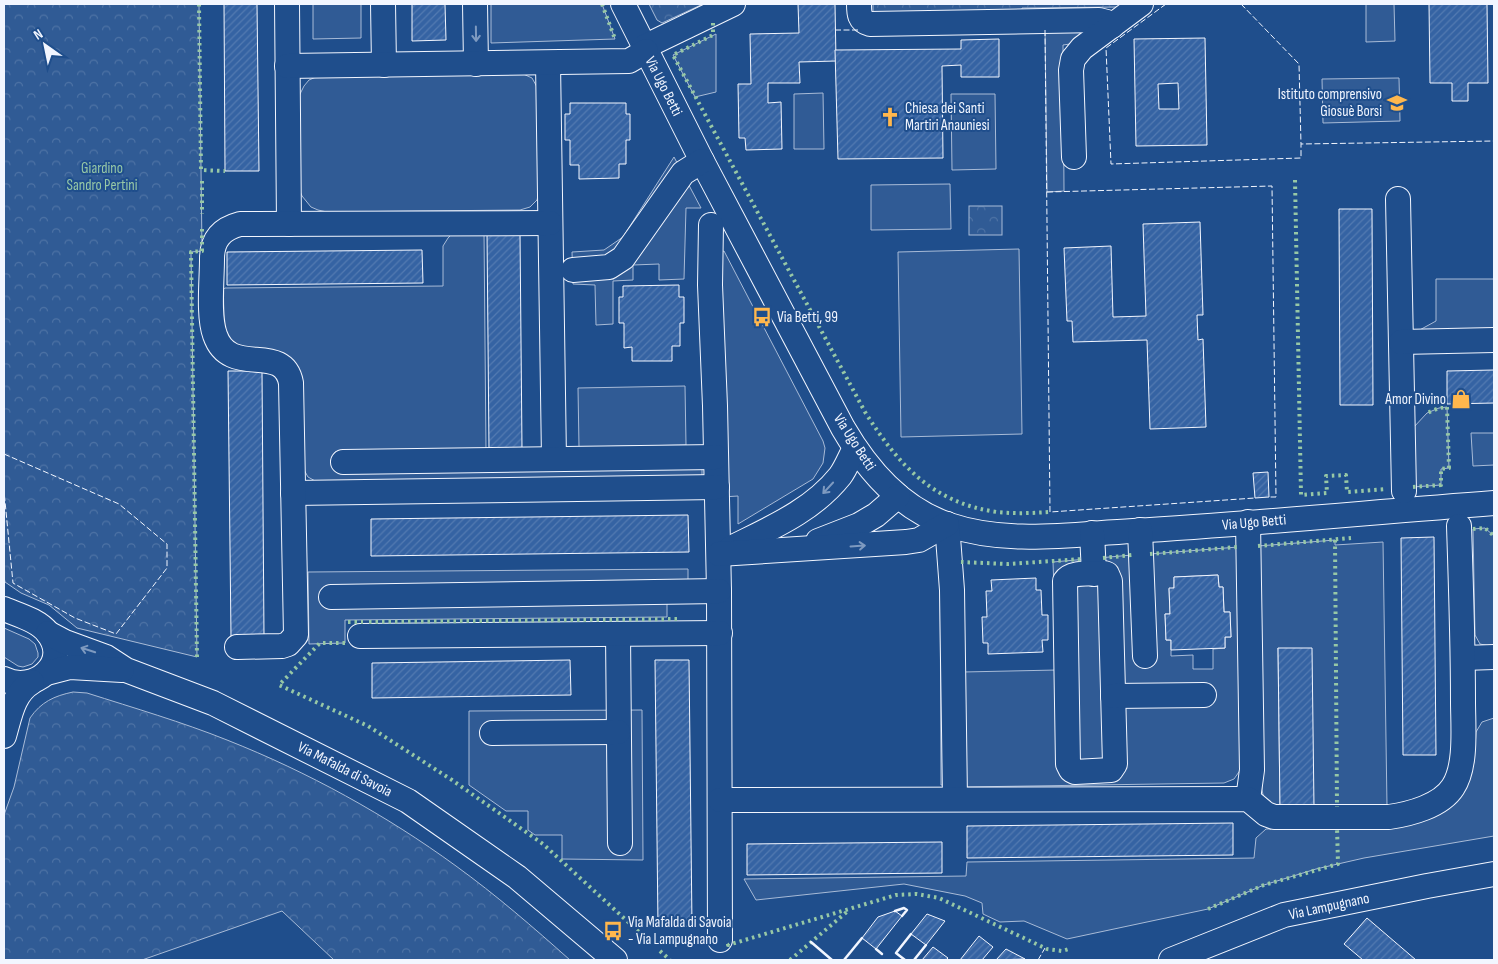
<svg xmlns="http://www.w3.org/2000/svg" width="1498" height="964" font-family="'Sofia Sans Condensed',sans-serif">
	<defs>
		<pattern id="park-crowns" width="20" height="18" patternUnits="userSpaceOnUse" patternTransform="scale(1.25)"><rect width="20" height="18" fill="#305b95"/><path d="M2 6a3 3 0 1 1 6 0M12 15a3 3 0 1 1 6 0" fill="none" stroke="#4e73a5"/></pattern>
		<pattern id="building-hatch" width="6" height="6" patternUnits="userSpaceOnUse" patternTransform="scale(1.25)"><rect width="6" height="6" fill="#3563a3"/><path d="M-1 1l2-2M0 6l6-6M5 7l2-2" fill="none" stroke="#537ab1"/></pattern>
	</defs>
	<rect width="100%" height="100%" fill="#1f4e8c"/>
	<g fill="#305b95" stroke="#a8bbd7" fill-rule="evenodd">
		<polygon points="313,4 361,4 361,38 313,39"/>
		<polygon points="491,4 602,4 615,39 491,43"/>
		<polygon points="1366,4 1394,4 1395,41 1366,42"/>
		<polygon points="1080,26 1080,37 1070,44 1063,45 1064,191 1047,192 1045,27"/>
		<polygon points="716,34 716,92 695,97 673,55"/>
		<polygon points="521,73 532,78 537,87 538,196 537,200 530,207 520,210 327,212 318,210 311,207 302,196 299,189 298,98 304,86 309,80 316,77"/>
		<polygon points="1399,78 1400,121 1323,123 1322,79"/>
		<polygon points="823,93 824,149 794,149 794,94"/>
		<polygon points="951,94 995,94 996,169 952,170"/>
		<polygon points="674,157 701,208 686,208 684,279 659,280 659,264 633,265 633,280 613,281 613,324 596,325 595,285 573,284 572,252 604,250 623,237"/>
		<polygon points="950,184 951,229 871,230 871,185"/>
		<polygon points="484,231 486,451 459,450 335,452 335,471 699,467 702,470 702,476 317,482 308,477 303,468 292,360 288,356 276,351 239,347 229,338 223,327 222,290 225,288 443,286 443,246 448,238 452,234"/>
		<polygon points="1019,249 1022,434 901,437 898,252"/>
		<polygon points="724,251 823,441 825,448 823,463 813,479 738,524 738,496 722,497 717,253"/>
		<polygon points="1436,279 1494,279 1494,332 1416,332 1436,321"/>
		<polygon points="685,386 686,445 579,447 578,388"/>
		<polygon points="1447,407 1449,468 1441,469 1441,485 1413,487 1413,428 1427,413 1439,408"/>
		<polygon points="1471,433 1494,433 1494,465 1473,466"/>
		<polygon points="1485,528 1494,536 1494,647 1480,644 1475,635 1473,529"/>
		<polygon points="1335,540 1335,545 1383,542 1387,806 1314,807 1278,648 1280,808 1274,807 1264,799 1262,790 1258,546"/>
		<path d="M 1238,547 L 1241,769 L 1234,779 L 1224,783 L 965,787 L 965,784 L 941,785 L 940,561 L 963,672 L 1057,670 L 1053,562 L 1132,555 L 1136,665 L 1154,665 L 1150,554 ZM 1218,575 L 1219,587 L 1223,587 L 1224,612 L 1230,612 L 1231,637 L 1225,637 L 1225,648 L 1213,649 L 1213,669 L 1193,669 L 1193,655 L 1171,656 L 1171,640 L 1166,640 L 1165,614 L 1170,614 L 1169,589 L 1174,588 L 1174,577 Z"/>
		<polygon points="688,569 688,602 667,602 667,617 345,620 345,643 309,644 308,572"/>
		<polygon points="4,628 29,639 35,644 38,653 38,657 32,664 23,667 18,666 4,657"/>
		<polygon points="642,710 643,860 562,859 562,835 535,835 528,830 528,811 506,811 469,785 469,711"/>
		<polygon points="1494,718 1494,836 1364,858 1316,869 1264,885 1208,909 1067,939 1024,921 1000,922 983,914 982,903 965,896 904,884 756,900 744,879 966,876 967,862 1254,858 1256,838 1266,829 1394,826 1469,780 1474,762 1476,732 1482,722"/>
	</g>
	<g fill="url(#park-crowns)" stroke="#a8bbd7">
		<polygon points="4,4 199,4 202,251 191,252 197,657 77,628 49,605 21,593 5,582 4,577"/>
		<polygon points="649,4 703,4 662,23 657,20"/>
		<polygon points="873,4 1124,4 1120,7 1022,8 1022,16 873,18"/>
		<rect x="969" y="206" width="33" height="29"/>
		<path d="M 73,692 L 87,693 C 134,708 182,722 227,740 C 308,772 386,815 456,866 C 496,895 533,927 570,960 L 334,960 L 282,911 L 142,960 L 4,960 L 4,815 L 14,787 L 30,718 C 41,702 54,696 73,692 Z"/>
	</g>
	<g fill="url(#building-hatch)" stroke="#f2f6ff" fill-rule="evenodd">
		<polygon points="224,4 257,4 259,171 225,171"/>
		<polygon points="412,4 445,4 446,40 412,41"/>
		<polygon points="798,4 835,4 836,61 799,62 800,83 768,83 768,103 781,102 782,149 746,150 745,138 739,138 738,84 751,84 750,34 799,33"/>
		<polygon points="1429,4 1487,4 1488,83 1468,83 1468,101 1452,101 1452,83 1430,83"/>
		<path d="M 1205,38 L 1207,145 L 1136,146 L 1134,39 ZM 1178,83 L 1179,109 L 1159,109 L 1158,84 Z"/>
		<polygon points="999,39 999,77 961,77 961,65 942,66 943,158 838,159 835,50 961,49 961,40"/>
		<polygon points="570,103 626,103 626,114 630,114 630,140 626,140 626,164 619,164 619,178 579,179 579,165 570,165 570,140 565,140 565,114 570,114"/>
		<polygon points="1339,209 1372,209 1373,405 1340,405"/>
		<polygon points="1200,222 1203,315 1197,315 1198,340 1203,339 1206,427 1150,429 1147,340 1073,342 1072,321 1067,321 1064,248 1111,246 1113,317 1146,316 1143,224"/>
		<polygon points="487,232 520,232 522,449 489,450"/>
		<polygon points="422,250 423,283 227,285 227,252"/>
		<polygon points="679,285 679,297 684,297 684,323 680,323 680,346 672,346 672,361 632,361 632,347 624,348 624,323 619,323 619,297 623,297 623,286"/>
		<polygon points="1494,370 1494,403 1447,404 1447,371"/>
		<polygon points="228,371 262,371 264,636 231,637"/>
		<polygon points="1268,472 1269,497 1255,498 1253,473"/>
		<polygon points="688,515 689,552 371,556 371,519"/>
		<polygon points="1434,537 1436,755 1403,755 1401,538"/>
		<polygon points="1218,575 1219,587 1223,587 1224,612 1230,612 1231,637 1225,637 1225,648 1171,650 1171,640 1166,640 1165,614 1170,614 1169,588 1174,588 1174,577"/>
		<polygon points="1036,578 1036,590 1041,590 1042,615 1048,615 1048,640 1042,640 1043,652 988,654 988,643 983,643 982,617 987,617 986,591 992,591 991,580"/>
		<polygon points="1278,648 1312,648 1314,807 1280,808"/>
		<polygon points="570,660 571,695 372,698 372,663"/>
		<polygon points="655,660 689,660 692,926 658,927"/>
		<polygon points="1233,823 1233,855 967,858 967,826"/>
		<polygon points="942,842 942,873 747,875 747,844"/>
		<polygon points="895,911 902,916 876,949 862,938 878,917"/>
		<polygon points="927,914 945,921 926,945 911,934"/>
		<polygon points="1367,918 1416,960 1363,960 1344,944"/>
		<polygon points="979,936 993,947 982,960 960,960"/>
		<polygon points="933,947 948,958 946,960 922,960"/>
		<polygon points="1006,949 1025,959 996,960"/>
	</g>
	<g fill="none" stroke-linecap="round" stroke-linejoin="round">
		<defs>
			<g id="minor">
				<polyline points="287,4 289,224"/>
				<polyline points="383,4 384,65"/>
				<polyline points="475,4 476,64"/>
				<path d="M 623,4 L 702,161 L 843,428 C 868,471 901,509 949,525 C 1008,545 1073,534 1133,531 C 1253,524 1374,512 1494,503"/>
				<path d="M 859,4 C 859,13 859,21 870,24 L 1099,20 L 1107,22 L 1112,26"/>
				<polyline points="644,47 733,4"/>
				<polyline points="548,63 554,459"/>
				<polyline points="287,66 629,61 646,51"/>
				<polyline points="1074,157 1071,70 1073,59 1082,48 1141,4"/>
				<polyline points="1398,199 1404,491"/>
				<polyline points="711,225 710,285 715,406 719,591 720,940"/>
				<polyline points="573,270 609,267 623,258 683,173 702,161"/>
				<polyline points="1401,342 1494,340"/>
				<polyline points="343,462 716,457"/>
				<polyline points="293,493 717,487"/>
				<polyline points="1248,522 1252,770 1248,799"/>
				<polyline points="947,524 952,590 955,799"/>
				<polyline points="1140,530 1145,656"/>
				<polyline points="1092,533 1094,574"/>
				<polyline points="818,541 859,525 876,515 898,496"/>
				<path d="M 731,548 C 771,528 812,511 840,476 C 846,468 850,457 855,448"/>
				<polyline points="719,554 906,542 919,540 947,524"/>
				<path d="M 1104,573 L 1107,574 L 1110,581 L 1115,764 L 1111,770 L 1075,772 L 1071,770 L 1068,764 L 1065,581 C 1071,571 1093,574 1104,573 Z"/>
				<polyline points="331,597 719,591"/>
				<path d="M 4,609 C 18,615 38,620 48,633 C 71,663 34,694 4,679"/>
				<polyline points="48,633 65,642 106,657 126,670 213,703 408,801 517,877 615,960"/>
				<polyline points="618,634 620,843"/>
				<polyline points="360,636 720,633"/>
				<path d="M 237,647 L 282,646 L 288,644 L 296,635 L 291,383 C 283,341 230,379 215,335 C 208,316 212,280 212,259 C 212,240 221,229 240,224 L 550,223"/>
				<polyline points="1463,658 1494,657"/>
				<polyline points="47,673 70,667 122,670"/>
				<polyline points="1113,696 1204,695"/>
				<polyline points="492,733 618,732"/>
				<path d="M 4,736 C 10,716 13,693 32,682"/>
				<path d="M 720,800 L 1248,799 L 1266,814 L 1274,817 L 1389,817 C 1410,814 1441,806 1453,787 C 1467,766 1463,726 1463,701 C 1463,643 1461,585 1459,526"/>
				<polyline points="1171,960 1284,915 1427,886 1494,874"/>
			</g>
		</defs>
		<use href="#minor" stroke="#f2f6ff" stroke-width="26"/>
		<use href="#minor" stroke="#1f4e8c" stroke-width="24"/>
		<g stroke="#97c8a6" stroke-width="4" stroke-dasharray="2.5 4" stroke-linecap="butt">
			<polyline points="199,4 201,170 225,171"/>
			<polyline points="602,4 615,39"/>
			<path d="M 713,23 L 713,35 L 673,55 L 865,412 C 898,464 932,503 997,512 C 1015,514 1033,513 1050,512"/>
			<polyline points="1295,180 1301,495 1327,493 1326,476 1346,475 1347,492 1386,489"/>
			<polyline points="202,181 202,214"/>
			<polyline points="1413,487 1441,485 1441,469 1449,468 1447,407 1439,408 1427,413"/>
			<polyline points="1473,529 1485,528 1494,536"/>
			<polyline points="1335,540 1337,807"/>
			<polyline points="1258,546 1351,538"/>
			<polyline points="1150,554 1238,547"/>
			<polyline points="1103,558 1132,555"/>
			<polyline points="961,562 1008,564 1083,559"/>
			<polyline points="348,622 363,622"/>
			<polyline points="369,622 679,619"/>
			<polyline points="345,643 320,643 279,685 368,726 452,780 543,844 650,942"/>
			<polyline points="197,657 191,252 202,251 202,227"/>
			<polyline points="1208,909 1264,885 1338,864 1337,827"/>
			<polyline points="728,944 728,945 896,895 917,894 939,898 1047,949 1062,951 1069,949"/>
			<polyline points="660,951 670,960"/>
			<polyline points="790,960 849,910"/>
		</g>
		<g stroke="#f2f6ff" stroke-width="1" stroke-dasharray="6 2.5" stroke-linecap="butt">
			<polyline points="1166,4 1106,48 1111,164 1301,158 1301,144 1494,141"/>
			<polyline points="1241,4 1299,64 1301,144"/>
			<polyline points="835,30 860,30"/>
			<polyline points="1045,30 1050,512 1255,498"/>
			<polyline points="1047,192 1272,186 1276,497 1269,497"/>
			<polyline points="4,454 119,504 167,544 167,568 116,634 75,618 13,583 4,491"/>
			<polyline points="1038,960 1045,948"/>
		</g>
		<g stroke="#f2f6ff" stroke-width="2.5">
			<polyline points="895,911 904,908 907,910 902,916"/>
			<polyline points="811,942 832,960"/>
			<polyline points="876,949 882,954"/>
			<polyline points="844,960 862,938"/>
			<polyline points="905,960 896,953 911,934"/>
			<polyline points="914,960 926,945"/>
		</g>
	</g>
	<defs><path id="oneway-shaft" d="M-6 0H5M1.5-3L5.5 0L1.5 3" fill="none" stroke-width="1.6" stroke-linecap="round" stroke-linejoin="round" transform="scale(1.25)"/></defs>
	<g stroke="#7e9ac0">
		<use href="#oneway-shaft" transform="translate(476 34) rotate(89)"/>
		<use href="#oneway-shaft" transform="translate(828 488) rotate(133)"/>
		<use href="#oneway-shaft" transform="translate(858 546) rotate(-4)"/>
		<use href="#oneway-shaft" transform="translate(88 650) rotate(-162)"/>
	</g>
	<defs>
		<symbol id="school-bare" viewBox="-9 -9 18 18"><path d="M0-5L7-2L0 1L-7-2ZM-4 1L0 2.5L4 1V4Q0 6-4 4Z" fill="#ffb74d" stroke="#1f4e8c" stroke-width="2.5" paint-order="stroke"/></symbol>
		<symbol id="church-bare" viewBox="-9 -9 18 18"><path d="M-1.2-6h2.4v3.5h3.3v2.4h-3.3V6h-2.4V-.1h-3.3v-2.4h3.3Z" fill="#ffb74d" stroke="#1f4e8c" stroke-width="2.5" paint-order="stroke"/></symbol>
		<symbol id="bus-bare" viewBox="-9 -9 18 18"><path d="M-5-6H5V4H4V6H2V4H-2V6H-4V4H-5ZM-3.5-4V0h7V-4ZM-3.5 1.2v1.5H-2V1.2ZM2 1.2v1.5H3.5V1.2Z" fill="#ffb74d" stroke="#1f4e8c" stroke-width="2.5" paint-order="stroke"/></symbol>
		<symbol id="shop-bare" viewBox="-9 -9 18 18"><path d="M-5-2.5h2.3a2.7 3.5 0 0 1 5.4 0H5L5.5 6h-11ZM-1.5-2.5h3a1.5 2.3 0 0 0-3 0Z" fill="#ffb74d" stroke="#1f4e8c" stroke-width="2.5" paint-order="stroke"/></symbol>
	</defs>
	<g fill-rule="evenodd">
		<use href="#school-bare" x="1383" y="89" width="28" height="28"/>
		<use href="#church-bare" x="876" y="103" width="28" height="28"/>
		<use href="#bus-bare" x="748" y="303" width="28" height="28"/>
		<use href="#shop-bare" x="1447" y="385" width="28" height="28"/>
		<use href="#bus-bare" x="599" y="917" width="28" height="28"/>
	</g>
	<g text-anchor="middle" stroke-width="4" stroke-linejoin="round" paint-order="stroke">
		<g font-size="15" fill="#f2f6ff" stroke="#1f4e8c">
			<text transform="translate(664 86) rotate(63)" y="5">Via Ugo Betti</text>
			<text transform="translate(855 442) rotate(57)" y="5">Via Ugo Betti</text>
			<text transform="translate(1254 522) rotate(-5)" y="5">Via Ugo Betti</text>
			<text transform="translate(345 769) rotate(27)" y="5">Via Mafalda di Savoia</text>
			<text transform="translate(1329 906) rotate(-12)" y="5">Via Lampugnano</text>
		</g>
		<g font-size="15" fill="#f2f6ff" stroke="#1f4e8c" text-anchor="start">
			<text x="1382" y="99" text-anchor="end">Istituto comprensivo<tspan x="1382" dy="17">Giosuè Borsi</tspan></text>
			<text x="905" y="113">Chiesa dei Santi<tspan x="905" dy="17">Martiri Anauniesi</tspan></text>
			<text x="777" y="322">Via Betti, 99</text>
			<text x="1446" y="404" text-anchor="end">Amor Divino</text>
			<text x="628" y="927">Via Mafalda di Savoia<tspan x="628" dy="17">- Via Lampugnano</tspan></text>
		</g>
		<g font-size="15" fill="#97c8a6" stroke="#1f4e8c">
			<text x="102" y="173">Giardino<tspan x="102" dy="17">Sandro Pertini</tspan></text>
		</g>
	</g>
	<rect width="1498" height="964" fill="none" stroke="#f2f6ff" stroke-width="10"/>
	<g transform="translate(45 45) rotate(327)" stroke="#1f4e8c" stroke-width="4" paint-order="stroke">
	<path d="M0-4L9 19L0 12L-9 19Z" fill="#f2f6ff"/>
	<text y="-8" font-size="14" font-weight="bold" text-anchor="middle" fill="#f2f6ff">N</text>
	</g>
</svg>
